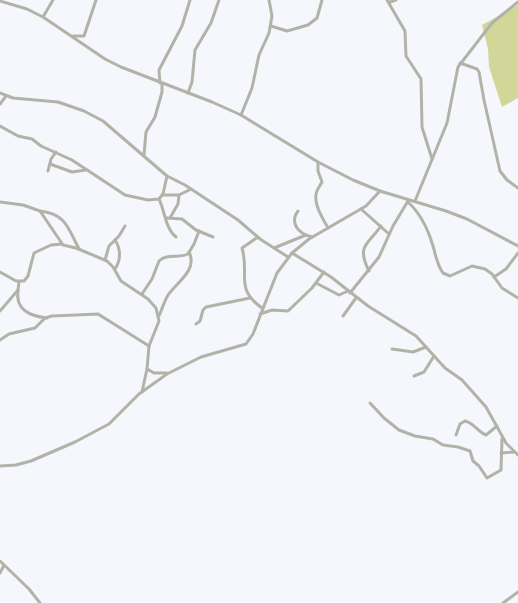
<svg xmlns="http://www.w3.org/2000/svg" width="518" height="603" font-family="Roboto,sans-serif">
	<rect width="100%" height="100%" fill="#f5f7fc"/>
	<polygon fill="#d2d799" points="518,5 518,98 502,107 489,67 488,49 482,25"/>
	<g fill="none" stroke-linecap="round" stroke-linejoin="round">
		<g stroke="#b2b3a8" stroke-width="3">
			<polyline points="387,0 405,31 406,56 421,79 422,127 432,159"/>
			<polyline points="0,1 27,9 43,17 105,59 121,67 212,102 241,115 318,162 353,180 380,191 446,211 467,219 518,246"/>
			<polyline points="390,2 396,0"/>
			<polyline points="43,17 53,0"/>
			<polyline points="271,26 287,31 308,25 317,18 322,0"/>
			<polyline points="73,36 84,36 96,0"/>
			<polyline points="460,63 477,69 479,72 484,100 500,171 507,180 518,188"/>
			<polyline points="160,83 159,70 182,26 190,0"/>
			<polyline points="0,93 13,98 58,102 84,111 103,121 167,176 185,185 238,220 260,239 288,257"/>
			<polyline points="188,93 192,82 195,50 211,23 219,0"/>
			<polyline points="0,104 6,96"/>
			<polyline points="241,115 252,88 259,55 269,33 272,16 269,0"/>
			<polyline points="0,126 18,136 32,139 41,146 72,160 125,195 148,200 159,199 163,194 167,176"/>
			<polyline points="144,155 146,132 155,117 162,92 162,84"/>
			<path d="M 318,162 L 318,171 L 322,182 C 320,186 317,189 316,194 C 314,205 323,219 328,228"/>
			<polyline points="50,164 72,172 86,170"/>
			<polyline points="48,171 51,159 56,152"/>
			<polyline points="162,195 179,195 191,189"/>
			<path d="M 159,199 C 165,211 165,228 176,237"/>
			<polyline points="415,201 447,123 458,67 492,23 518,2"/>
			<polyline points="0,202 23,205 40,211 63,245 76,248 107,261 113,267 121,281 148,299 156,308 159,321 149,346 147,369 142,392"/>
			<path d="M 408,202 C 421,214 428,229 433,246 C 436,256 437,265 443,273 L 450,276 L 472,266 L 485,269 L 492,274 L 502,288 L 518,298"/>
			<polyline points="361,209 389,234"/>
			<path d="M 40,211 C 66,214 68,228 79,249"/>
			<path d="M 298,211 C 291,220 295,230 306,235"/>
			<polyline points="167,218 182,219 196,230 213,237"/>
			<polyline points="170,218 178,204 179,195"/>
			<path d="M 258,237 L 242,248 C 250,274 234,288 262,308"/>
			<path d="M 115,240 C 121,249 121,260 115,269"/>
			<polyline points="274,248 306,235 312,237"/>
			<polyline points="292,253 331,277 368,306 416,336 445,368 462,380 486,407 506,443 518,455"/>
			<polyline points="105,260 109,246 119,236 125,226"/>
			<path d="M 369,271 C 356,245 368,245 381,226"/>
			<polyline points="0,272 16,281 24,281 28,276 34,253 51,245 62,244"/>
			<polyline points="494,277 506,269 518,253"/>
			<polyline points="316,283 339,295 348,291"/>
			<path d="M 18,290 C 15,310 30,316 47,318"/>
			<polyline points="350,293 379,257 393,226 408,201"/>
			<path d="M 142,294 L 152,279 L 159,261 C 168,253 177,259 188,254 L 194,244 L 199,231"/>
			<polyline points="0,311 18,290 19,282"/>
			<polyline points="260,314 272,310 288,311 312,288 324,272"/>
			<path d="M 159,316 C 162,309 164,302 168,295 C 177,282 198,270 189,252"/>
			<polyline points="343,316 356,298"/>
			<polyline points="196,324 200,321 203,310 206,307 250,298"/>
			<polyline points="0,340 9,334 35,328 45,318 52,316 98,314 149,346"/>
			<polyline points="392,349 413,352 426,347"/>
			<polyline points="147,369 154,373 167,373"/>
			<polyline points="414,376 424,372 434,356"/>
			<polyline points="370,403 384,418 399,430 415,436 433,439 443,445 458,447 470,451 473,461 479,466 487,478 501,470 502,439"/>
			<path d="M 456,435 L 460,424 L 465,421 C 474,423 478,432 486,435 L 497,426"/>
			<polyline points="501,453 514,452"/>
			<polyline points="0,466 16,465 31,461 75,442 109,424 139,394 167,374 201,357 246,344 253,334 277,273 292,253 309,239 366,206 380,191"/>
			<polyline points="0,561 29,589 40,603"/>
			<polyline points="0,573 4,565"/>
			<polyline points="503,603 518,592"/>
		</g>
	</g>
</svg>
